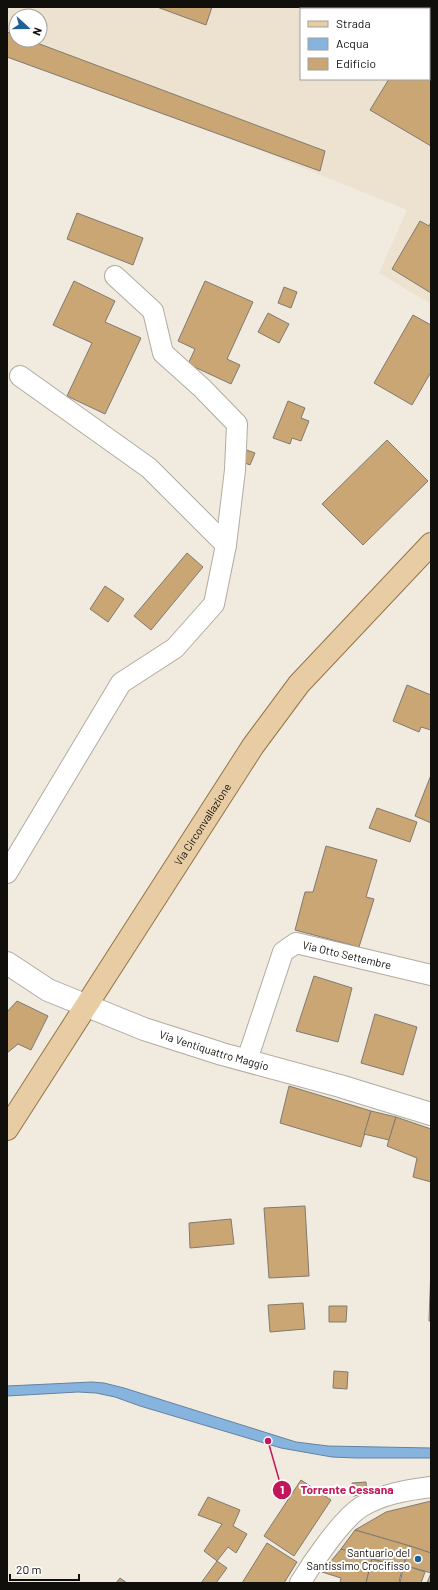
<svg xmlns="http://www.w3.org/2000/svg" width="438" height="1590" font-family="Barlow,sans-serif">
	<rect width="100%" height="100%" fill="#f1eadf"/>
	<path fill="#ede1cf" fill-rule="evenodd" d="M 7,7 L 431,7 L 431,304 L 379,273 L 407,210 L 7,47 ZM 301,9 L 429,9 L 429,79 L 301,79 ZM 16,16 L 40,16 L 40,40 L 16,40 Z"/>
	<polygon fill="#87b4df" stroke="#64829f" points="92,1382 104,1383 124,1388 296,1442 328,1446 431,1448 431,1458 356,1458 332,1457 281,1448 140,1406 115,1397 96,1393 78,1392 7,1396 7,1386"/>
	<g fill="#c9a673" stroke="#817a70">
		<polygon points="157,7 212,7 206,25"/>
		<polygon points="7,32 16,35 16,40 29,40 325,151 320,171 7,57"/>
		<polygon points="429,70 431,71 431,146 370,110 389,79 429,79"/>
		<polygon points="77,213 143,238 133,265 67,239"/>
		<polygon points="420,221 429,226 431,222 431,293 392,269"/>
		<polygon points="74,281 115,301 105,322 141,338 105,414 67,396 92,343 53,325"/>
		<polygon points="205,281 253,302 227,359 240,365 231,384 188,364 195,349 178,341"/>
		<polygon points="284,287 297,292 291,308 278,303"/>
		<polygon points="268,313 289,324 279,343 258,332"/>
		<polygon points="413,315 431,325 431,372 412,405 374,383"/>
		<polygon points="288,401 305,408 301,418 309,421 301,441 292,438 290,444 273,438"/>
		<polygon points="387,440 428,481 363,545 322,504"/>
		<polygon points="244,449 255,453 250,465 240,461"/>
		<polygon points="187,553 203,567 151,630 134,616"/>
		<polygon points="105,586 124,599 108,622 90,609"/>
		<polygon points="407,685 431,695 431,730 421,727 419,732 393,721"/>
		<polygon points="431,775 431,823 415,816"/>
		<polygon points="377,808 417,822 410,842 369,828"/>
		<polygon points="326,846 377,860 366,897 374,899 359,947 295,930 305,892 313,892"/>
		<polygon points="314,976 352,988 338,1042 296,1031"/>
		<polygon points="17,1001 48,1016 31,1050 18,1044 7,1053 7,1012"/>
		<polygon points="375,1014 417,1027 403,1075 361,1063"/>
		<polygon points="289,1086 371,1111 361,1147 280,1123"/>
		<polygon points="371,1111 396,1117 389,1140 364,1134"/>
		<polygon points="396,1117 431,1129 431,1182 413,1177 417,1158 387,1146"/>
		<polygon points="305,1206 309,1276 269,1278 264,1208"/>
		<polygon points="231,1219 234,1244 190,1248 189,1223"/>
		<polygon points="431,1267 431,1321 429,1321"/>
		<polygon points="303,1303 305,1329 270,1332 268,1305"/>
		<polygon points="329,1306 347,1306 346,1322 329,1322"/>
		<polygon points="334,1371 348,1372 347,1389 333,1388"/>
		<polygon points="301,1480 331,1500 294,1556 264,1536"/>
		<polygon points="366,1482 367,1494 353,1496 352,1483"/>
		<polygon points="208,1497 240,1510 233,1526 247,1534 236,1553 228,1547 217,1561 204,1551 222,1524 198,1515"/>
		<polygon points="431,1501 431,1553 410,1546 355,1530 386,1512"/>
		<polygon points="355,1530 410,1546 402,1568 341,1549"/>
		<polygon points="267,1543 297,1562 284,1583 242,1583"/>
		<polygon points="410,1546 431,1553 431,1583 427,1583 431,1573 404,1565"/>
		<polygon points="341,1549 372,1559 366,1583 340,1583 341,1578 322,1572"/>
		<polygon points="372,1559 402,1568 399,1583 366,1583"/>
		<polygon points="217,1561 227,1568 216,1583 201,1583"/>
		<polygon points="404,1565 425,1572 421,1583 400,1583"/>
		<polygon points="120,1578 127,1583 116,1583"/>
	</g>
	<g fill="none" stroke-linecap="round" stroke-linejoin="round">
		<defs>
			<g id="minor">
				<polyline points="20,376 149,468 226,545"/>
				<polyline points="7,873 121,683 175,648 214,604 226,545 235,470 237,424 202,388 163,353 153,311 115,276"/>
				<path id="s1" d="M 247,1060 L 283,952 L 296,943 L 431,975"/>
				<path d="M 300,1583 C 312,1563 342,1519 361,1507 C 382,1494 407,1490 431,1487"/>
			</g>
			<g id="tertiary">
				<path id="s2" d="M 7,963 L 48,990 L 144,1029 L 222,1054 L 340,1086 L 431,1114"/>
			</g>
			<g id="primary">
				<path id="s3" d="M 7,1129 L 253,746 L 299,684 L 431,544"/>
			</g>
		</defs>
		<use href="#minor" stroke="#b2aba0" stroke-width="22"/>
		<use href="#tertiary" stroke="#b2aba0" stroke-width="24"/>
		<use href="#primary" stroke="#937547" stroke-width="24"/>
		<use href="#minor" stroke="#fff" stroke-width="20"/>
		<use href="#tertiary" stroke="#fff" stroke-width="22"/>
		<use href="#primary" stroke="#e8cda4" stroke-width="22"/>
	</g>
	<circle fill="#1f6096" stroke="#fff" stroke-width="1.5" cx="418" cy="1559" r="4"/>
	<g text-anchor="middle" stroke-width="4" stroke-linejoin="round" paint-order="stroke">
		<g font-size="11" fill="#110f0b" stroke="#fff">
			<text dy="4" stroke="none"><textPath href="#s3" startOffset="362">Via Circonvallazione</textPath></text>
			<text dy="4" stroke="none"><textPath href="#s1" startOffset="182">Via Otto Settembre</textPath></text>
			<text dy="4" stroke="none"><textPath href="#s2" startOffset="226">Via Ventiquattro Maggio</textPath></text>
		</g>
		<g font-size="11" fill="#110f0b" stroke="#fff" text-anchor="end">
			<text x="410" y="1557">Santuario del<tspan x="410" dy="13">Santissimo Crocifisso</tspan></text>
		</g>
	</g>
	<path fill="none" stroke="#c2185b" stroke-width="1.5" d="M268 1441L282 1490"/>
	<g fill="#c2185b" stroke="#fff" stroke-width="1.5">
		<circle cx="268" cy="1441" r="4"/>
		<circle cx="282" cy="1490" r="10"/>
	</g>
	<g font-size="12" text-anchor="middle" font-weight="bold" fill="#fff">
		<text x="282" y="1494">1</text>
	</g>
	<g font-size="12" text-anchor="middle" font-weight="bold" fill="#c2185b" stroke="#fff" stroke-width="4" stroke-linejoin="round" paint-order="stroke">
		<text x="347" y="1494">Torrente Cessana</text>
	</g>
	<rect width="438" height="1590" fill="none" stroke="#110f0b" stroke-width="16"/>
	<rect x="300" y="8" width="130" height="72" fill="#ffffff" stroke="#a09f9d"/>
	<rect x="308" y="21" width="20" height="6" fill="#e8cda4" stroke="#a09f9d"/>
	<text x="336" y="28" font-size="12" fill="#110f0b">Strada</text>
	<rect x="308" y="38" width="20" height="12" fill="#87b4df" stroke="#a09f9d"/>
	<text x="336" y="48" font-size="12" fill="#110f0b">Acqua</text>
	<rect x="308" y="58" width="20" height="12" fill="#c9a673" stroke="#a09f9d"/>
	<text x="336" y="68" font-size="12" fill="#110f0b">Edificio</text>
	<g transform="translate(28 28) rotate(111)"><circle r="19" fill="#ffffff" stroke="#a09f9d"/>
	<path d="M0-3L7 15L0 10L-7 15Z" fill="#1f6096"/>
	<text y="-6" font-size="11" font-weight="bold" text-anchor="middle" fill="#110f0b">N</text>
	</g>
	<path d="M10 1574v6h69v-6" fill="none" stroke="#110f0b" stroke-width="2"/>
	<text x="16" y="1574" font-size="12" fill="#110f0b" stroke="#ffffff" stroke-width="3" paint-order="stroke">20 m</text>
</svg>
